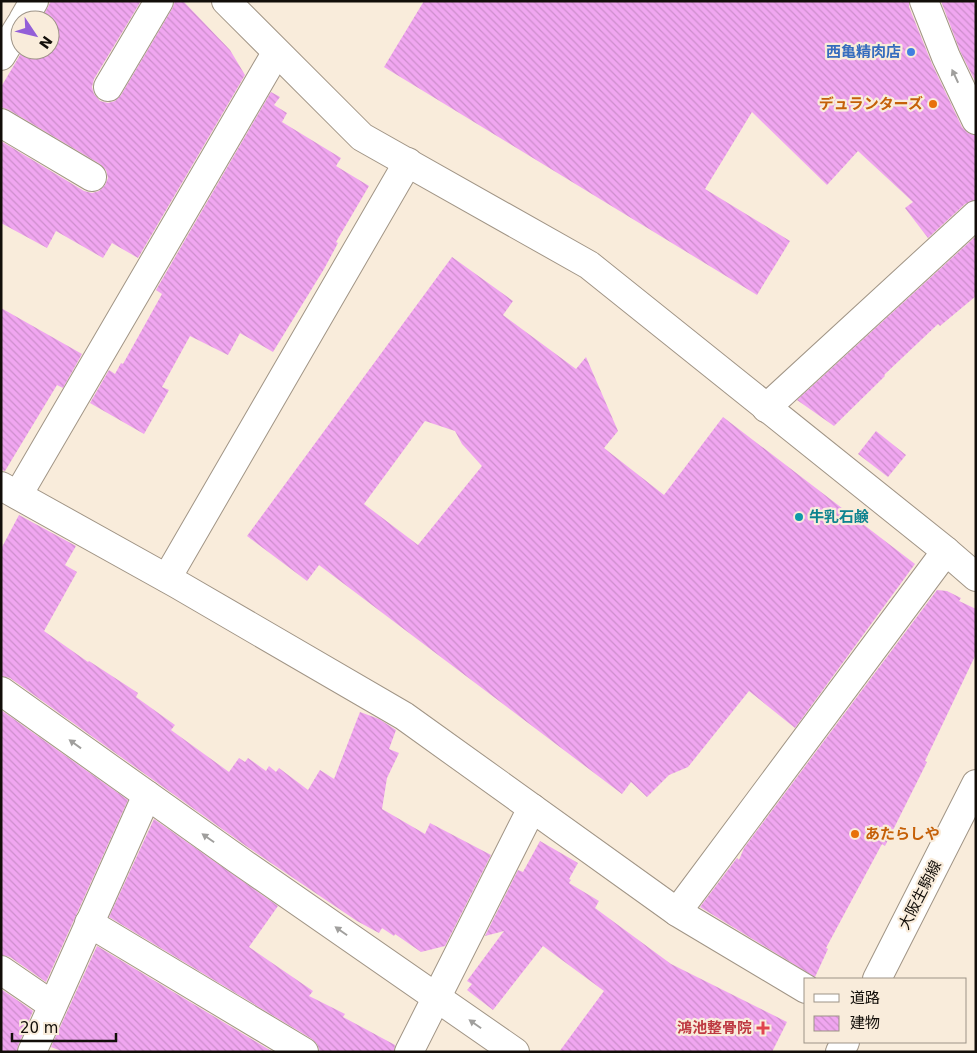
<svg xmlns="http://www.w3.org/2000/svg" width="977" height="1053" font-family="'DejaVu Sans','Noto Sans JP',sans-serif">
	<defs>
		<pattern id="building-back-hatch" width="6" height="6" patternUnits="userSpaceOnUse" patternTransform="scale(1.25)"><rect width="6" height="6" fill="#f0a6f0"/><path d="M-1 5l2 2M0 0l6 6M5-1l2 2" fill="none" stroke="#cd8ecc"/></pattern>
	</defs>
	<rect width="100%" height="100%" fill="#f9ecdb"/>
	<g fill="url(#building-back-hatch)" fill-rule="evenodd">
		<polygon points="51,1 141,1 94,79 92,87 94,94 100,101 108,103 115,101 121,95 172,9 175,1 183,1 230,50 245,75 138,258 112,243 103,258 56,231 47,248 1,223 1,141 84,191 92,193 99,191 105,185 108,178 106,170 100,164 9,110 1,107 1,87 23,50 50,50 50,20 41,20"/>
		<polygon points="424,1 909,1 909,7 932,64 962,127 968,133 976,135 976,200 965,204 928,238 905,208 913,202 858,151 827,185 752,112 705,189 790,241 757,295 384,67"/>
		<polygon points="941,1 976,1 976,83 960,51"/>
		<polygon points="271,92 280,97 274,105 287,113 282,122 341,158 336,166 369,186 336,242 338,243 324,269 273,352 240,333 228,355 190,336 162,387 169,390 144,434 90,403 109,370 115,374 121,363 123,364 162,294 156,290"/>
		<polygon points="976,236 976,296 940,326 938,324 884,375 885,376 834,426 797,400"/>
		<path d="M 452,257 L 513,301 L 503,315 L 576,369 L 586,357 L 618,431 L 604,448 L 664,495 L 723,417 L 915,564 L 795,728 L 749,691 L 688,767 L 669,775 L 647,797 L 631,782 L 622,794 L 319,565 L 307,581 L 247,536 ZM 425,421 L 455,431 L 462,444 L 482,466 L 418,545 L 364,504 Z"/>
		<polygon points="1,308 82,354 63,388 57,385 5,471 1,470"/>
		<polygon points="876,431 906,455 888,477 858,454"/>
		<polygon points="19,515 76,546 65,565 77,572 44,631 88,662 89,661 138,693 136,697 175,725 171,730 229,772 239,758 245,762 248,758 266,771 269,766 276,772 279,768 308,790 320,770 334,779 360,712 379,719 396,730 389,749 399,753 387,778 382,809 425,834 430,823 491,855 445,946 421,952 395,934 394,936 382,928 379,933 357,921 246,846 10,678 1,676 1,549"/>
		<polygon points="937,590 947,591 961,598 959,601 976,609 976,654 925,761 927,762 885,846 882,844 826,948 828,949 815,977 700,907 737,858 739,860 744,848"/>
		<polygon points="1,710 128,800 46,982 10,957 1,955"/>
		<polygon points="154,819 278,906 249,947 313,991 309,996 345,1014 343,1017 395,1045 394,1052 320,1052 317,1044 312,1039 109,917"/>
		<polygon points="540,841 578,863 569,879 571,880 569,883 599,901 595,908 671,964 787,1022 772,1052 559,1052 604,991 543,946 493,1010 467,990 472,984 467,981 504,931 485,936 518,870 523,872"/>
		<polygon points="97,946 273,1052 64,1052 51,1047"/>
		<polygon points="1,989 33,1011 18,1046 17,1052 1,1052"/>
	</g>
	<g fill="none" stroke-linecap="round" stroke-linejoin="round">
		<defs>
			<g id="minor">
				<polyline points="924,1 946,57 976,120"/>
				<polyline points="23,20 34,1"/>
				<polyline points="1,56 20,25"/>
				<polyline points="108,87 159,1"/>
				<polyline points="1,123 92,177"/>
				<polyline points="766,408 976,215"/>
				<polyline points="1,486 177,584 404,716 677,912 806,989"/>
				<polyline points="18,495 276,53"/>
				<polyline points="167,578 408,162"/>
				<polyline points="1,691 237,859 515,1052"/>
				<polyline points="677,912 946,551"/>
				<polyline points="89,923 304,1052"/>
				<polyline points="1,970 52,1005"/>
				<polyline points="32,1052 147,795"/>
				<polyline points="409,1052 532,808"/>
			</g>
			<polyline id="tertiary" points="226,1 362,137 589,265 946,551 976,577"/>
			<g id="primary">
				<polyline points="877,979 976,784"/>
				<polyline points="840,1052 845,1042"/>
			</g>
		</defs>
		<use href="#minor" stroke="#a19586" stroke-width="30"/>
		<use href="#tertiary" stroke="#a19586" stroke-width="30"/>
		<use href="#primary" stroke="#a19586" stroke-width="30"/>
		<use href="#minor" stroke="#fff" stroke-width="28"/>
		<use href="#tertiary" stroke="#fff" stroke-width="28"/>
		<use href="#primary" stroke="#fff" stroke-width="28"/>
	</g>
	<defs><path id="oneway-solid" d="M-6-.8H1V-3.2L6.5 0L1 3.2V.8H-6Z" transform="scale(1.25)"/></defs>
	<g fill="#a09f9d">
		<use href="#oneway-solid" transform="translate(955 76) rotate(-115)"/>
		<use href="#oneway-solid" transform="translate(75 744) rotate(-144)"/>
		<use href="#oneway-solid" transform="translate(208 838) rotate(-145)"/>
		<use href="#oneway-solid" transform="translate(341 931) rotate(-145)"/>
		<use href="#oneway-solid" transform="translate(475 1024) rotate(-145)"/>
	</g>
	<circle fill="#3f7fe0" stroke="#f9ecdb" stroke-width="2" cx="911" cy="52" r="5"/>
	<g fill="#e8710a" stroke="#f9ecdb" stroke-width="2">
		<circle cx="933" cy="104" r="5"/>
		<circle cx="855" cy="834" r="5"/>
	</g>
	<circle fill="#0f9aa8" stroke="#f9ecdb" stroke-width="2" cx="799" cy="517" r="5"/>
	<path fill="#e0444e" stroke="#f9ecdb" stroke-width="2" d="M760.5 1020.5h5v5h5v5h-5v5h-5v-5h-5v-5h5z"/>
	<g text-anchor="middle" stroke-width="4.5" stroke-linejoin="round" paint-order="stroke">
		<g font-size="15" font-weight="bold" fill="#366cbe" stroke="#f9ecdb" text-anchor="end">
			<text x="901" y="57">西亀精肉店</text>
		</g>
		<g font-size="15" font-weight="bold" fill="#c56008" stroke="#f9ecdb" text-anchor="end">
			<text x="923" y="109">デュランターズ</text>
			<text x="865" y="839" text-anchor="start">あたらしや</text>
		</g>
		<g font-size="15" font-weight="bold" fill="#0d838f" stroke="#f9ecdb" text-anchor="start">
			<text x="809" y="522">牛乳石鹸</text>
		</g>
		<g font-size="15" fill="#120e09" stroke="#f9ecdb">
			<text transform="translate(920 895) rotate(-63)" y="5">大阪生駒線</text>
		</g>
		<g font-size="15" font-weight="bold" fill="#be3a42" stroke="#f9ecdb" text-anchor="end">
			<text x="752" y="1033">鴻池整骨院</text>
		</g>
	</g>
	<rect width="977" height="1053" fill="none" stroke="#120e09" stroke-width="5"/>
	<rect x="804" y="978" width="162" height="65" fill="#f9ecdb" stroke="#9d9387"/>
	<rect x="814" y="994" width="25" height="8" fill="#ffffff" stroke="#9d9387"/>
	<text x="850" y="1003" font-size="15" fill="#120e09">道路</text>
	<rect x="814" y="1016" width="25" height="15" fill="url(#building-back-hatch)" stroke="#9d9387"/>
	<text x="850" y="1028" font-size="15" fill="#120e09">建物</text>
	<g transform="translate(35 35) rotate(125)"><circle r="24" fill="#f9ecdb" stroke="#9d9387"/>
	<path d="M0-4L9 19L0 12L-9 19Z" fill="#935fd8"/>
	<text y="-8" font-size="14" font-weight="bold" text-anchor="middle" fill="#120e09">N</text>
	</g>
	<path d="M12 1033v8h104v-8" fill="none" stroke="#120e09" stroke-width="2.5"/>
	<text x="20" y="1033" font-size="15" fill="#120e09" stroke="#f9ecdb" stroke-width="4" paint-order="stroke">20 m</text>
</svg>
